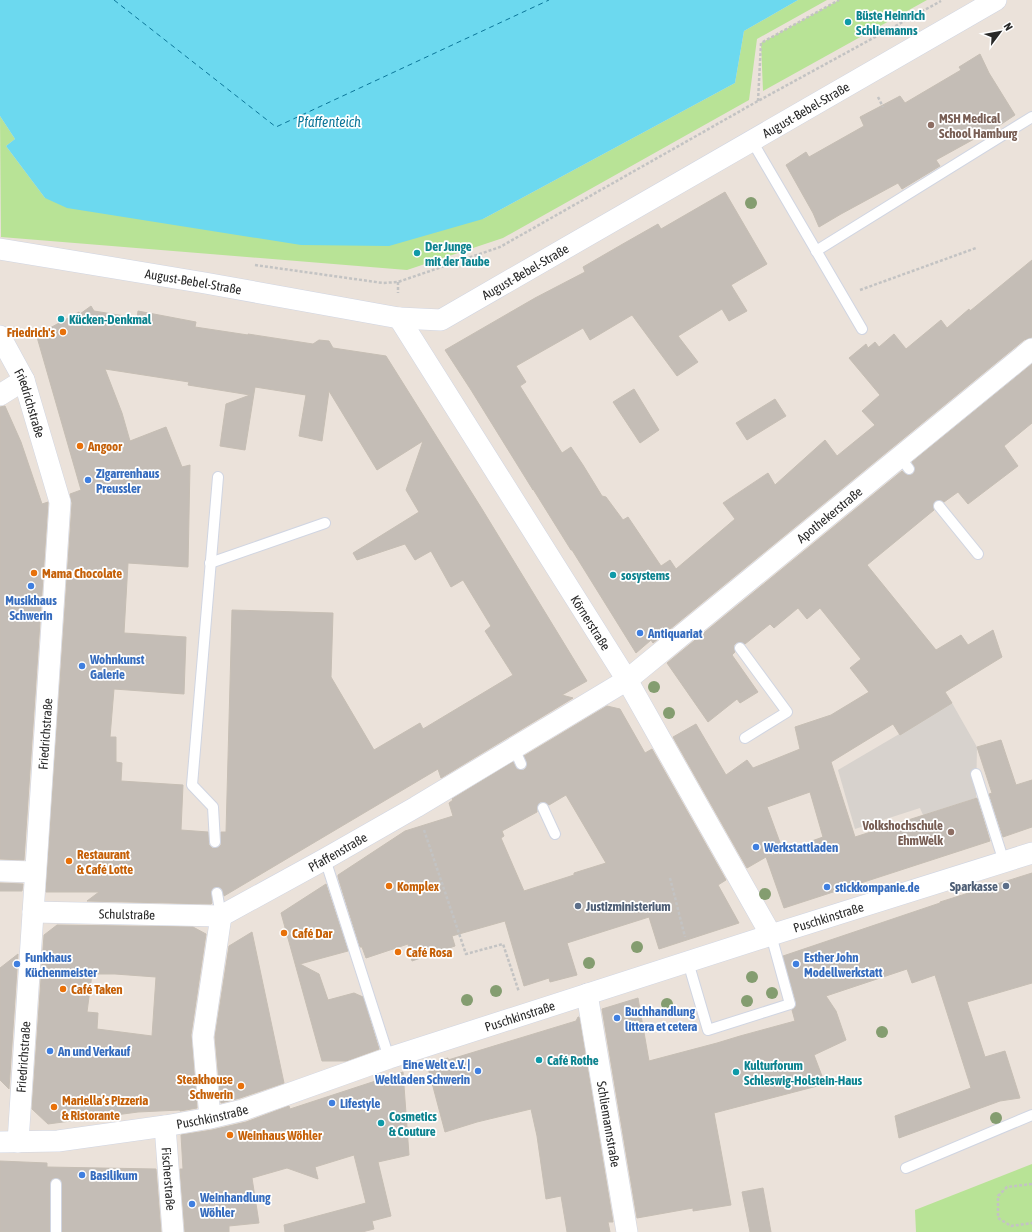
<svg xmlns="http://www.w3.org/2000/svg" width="1032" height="1232" font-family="'Asap Condensed',sans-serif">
	<rect width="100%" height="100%" fill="#ebe2da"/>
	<g fill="#b8e396">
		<polygon points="798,0 827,0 757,39 749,100 503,238 407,270 1,237 0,116 15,139 6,146 45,198 483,219 735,83 744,31"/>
		<polygon points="839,0 927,0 763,91 761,43"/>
		<polygon points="1032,1164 1032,1232 916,1232 915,1210"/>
	</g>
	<polygon fill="#d7d2cd" points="952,703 977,747 976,798 923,815 920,808 855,829 838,770"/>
	<polygon fill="#6cd9ef" points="0,0 798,0 744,31 735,83 483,219 389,246 301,245 67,208 45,198 6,146 15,139 0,116"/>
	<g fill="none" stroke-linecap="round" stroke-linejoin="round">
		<polyline stroke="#0c7699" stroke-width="1" stroke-dasharray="5 4" stroke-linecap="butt" points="114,0 276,127 549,0"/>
	</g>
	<g fill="#c4bdb6" stroke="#c6beb4" fill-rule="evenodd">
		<polygon points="980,54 989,73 1015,115 994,129 994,128 936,160 940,166 902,189 898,183 841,214 819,227 813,213 786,165 806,152 809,157 864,126 860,117 900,96 905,103 961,70 959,67"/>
		<polygon points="725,192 767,264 731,285 747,311 729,321 722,309 678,336 698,362 677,376 632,315 590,340 583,328 516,366 526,382 520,386 562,453 571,447 583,465 602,496 606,497 623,520 628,517 661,566 670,560 676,569 735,519 723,503 768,473 775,485 825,440 837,456 875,425 862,411 880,395 849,358 866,344 868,348 875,342 879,347 894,334 906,349 941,320 947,328 969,309 970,311 1032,260 1032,337 1024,340 653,643 651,640 636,653 572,550 571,550 533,489 533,490 471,390 445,350 535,298 585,272 583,267 621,245 658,224 661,229"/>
		<path d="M 91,306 L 94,311 L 137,318 L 138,311 L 196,322 L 195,327 L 248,335 L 248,334 L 313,344 L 319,340 L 329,341 L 333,348 L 386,356 L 482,509 L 587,681 L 562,695 L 573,698 L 441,778 L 438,769 L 224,896 L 222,889 L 219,887 L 213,888 L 211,891 L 212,903 L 211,904 L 87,901 L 99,892 L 46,892 L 72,503 L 70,494 L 81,490 L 37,337 L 51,329 L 50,328 L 79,312 L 80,314 ZM 105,369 L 189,382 L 188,385 L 250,395 L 226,404 L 220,446 L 245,450 L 255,387 L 306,395 L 299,436 L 322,441 L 329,391 L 377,470 L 423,441 L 406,490 L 419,512 L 353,553 L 357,560 L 405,544 L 415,560 L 431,551 L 451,587 L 463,580 L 491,626 L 485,631 L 513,675 L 423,729 L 420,723 L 374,750 L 331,677 L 333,613 L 232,610 L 226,832 L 221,832 L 221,845 L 219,847 L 215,848 L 212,848 L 209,845 L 208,832 L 181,830 L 183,785 L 121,781 L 122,763 L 116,762 L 116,737 L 110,737 L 114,689 L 184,694 L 186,637 L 124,633 L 128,563 L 188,567 L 190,465 L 182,467 L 166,427 L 130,441 L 122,413 Z"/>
		<path d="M 1032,364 L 1032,423 L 1004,446 L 1018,466 L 968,504 L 958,492 L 944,502 L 941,500 L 935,501 L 933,504 L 934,510 L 867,565 L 936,650 L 961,635 L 968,645 L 993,630 L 1002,657 L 945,692 L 952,703 L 900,735 L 893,724 L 831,762 L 855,837 L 977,798 L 990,841 L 784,908 L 766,857 L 747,868 L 673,737 L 696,724 L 726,775 L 747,760 L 753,768 L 800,749 L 795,727 L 831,715 L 869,692 L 850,668 L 861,659 L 820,608 L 807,619 L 798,608 L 774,628 L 770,624 L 745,644 L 740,642 L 736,643 L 734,645 L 734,648 L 735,652 L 732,655 L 758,692 L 740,703 L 737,699 L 708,722 L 667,663 L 902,471 L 907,475 L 910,475 L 913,474 L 915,469 L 912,462 ZM 810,792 L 823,837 L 767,857 L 782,848 L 767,807 Z"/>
		<polygon points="634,389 659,430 640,443 613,402"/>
		<polygon points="775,399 786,416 747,440 736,423"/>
		<polygon points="5,406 21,442 42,504 48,502 48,503 24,860 0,859 0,407"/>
		<path d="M 607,706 L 620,709 L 645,753 L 652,749 L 726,880 L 718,885 L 739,923 L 659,949 L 649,917 L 567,943 L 577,975 L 550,982 L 549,978 L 524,986 L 505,921 L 452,936 L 455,946 L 412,961 L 408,944 L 366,958 L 362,947 L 360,947 L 338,877 L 338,875 L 405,831 L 453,816 L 449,803 L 453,800 L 452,799 L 513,762 L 517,769 L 521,770 L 524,770 L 526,768 L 527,764 L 524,756 ZM 566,795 L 606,863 L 574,873 L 574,875 L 524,891 L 501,838 L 504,836 L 502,831 L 537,812 L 537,807 L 540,802 L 544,802 L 549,805 Z"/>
		<polygon points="1001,740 1016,785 1032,780 1032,827 1003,837 989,794 992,793 977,747"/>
		<polygon points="1032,873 1032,983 967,1002 985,1057 1005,1051 1020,1098 1000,1101 899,1138 895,1116 971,1088 935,975 912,983 907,969 826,996 836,1011 846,1040 814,1055 825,1084 714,1113 731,1205 693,1211 693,1208 637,1218 602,1009 638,998 649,1061 717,1043 740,1036 795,1021 792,1010 796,1006 796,1002 783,956 940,903 940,902"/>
		<polygon points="0,883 23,884 22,891 0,891"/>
		<polygon points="326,884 348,951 300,964 319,974 328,1000 354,993 363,997 379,1049 346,1061 322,1061 281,913"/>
		<path d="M 57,925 L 193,927 L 206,934 L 191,1035 L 197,1108 L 180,1111 L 180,1110 L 138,1112 L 48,1124 L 32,1109 L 44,935 ZM 92,974 L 115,974 L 156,977 L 152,1036 L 97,1029 L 98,1013 L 87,1012 Z"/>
		<polygon points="252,932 284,1083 240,1098 221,1103 215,1037 229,946"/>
		<polygon points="18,954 9,1089 0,1080 0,968"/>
		<polygon points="578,1017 579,1017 613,1222 608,1222 610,1232 567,1232 561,1196 546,1199 537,1136 531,1109 477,1122 445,1132 427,1064 448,1058 448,1060 576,1021"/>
		<polygon points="403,1072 409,1155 378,1162 391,1216 372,1221 374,1229 362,1232 285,1232 284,1225 366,1203 354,1155 315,1167 318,1179 287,1168 252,1178 259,1223 229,1226 229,1232 185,1232 180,1169 183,1169 181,1135 212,1130 246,1122 289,1106 290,1109"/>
		<polygon points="0,1161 47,1163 47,1167 156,1169 161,1232 62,1232 62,1184 61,1180 56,1178 52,1179 50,1184 50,1232 0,1232"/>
		<polygon points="763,1188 771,1232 750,1232 742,1192"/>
	</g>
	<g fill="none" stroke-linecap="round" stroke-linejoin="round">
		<defs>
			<g id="lane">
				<polyline points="752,141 862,329"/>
				<polyline points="816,251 1032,117"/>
				<polyline points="900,457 909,469"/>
				<polyline points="939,506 978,554"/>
				<polyline points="210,563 325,523"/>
				<polyline points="740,648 787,712 745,738"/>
				<polyline points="514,748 521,764"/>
				<polyline points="976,774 1004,862"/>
				<polyline points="543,808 555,834"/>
				<polyline points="215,842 213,807 192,785 218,477"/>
				<polyline points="325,859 389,1058"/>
				<polyline points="217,893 221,916"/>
				<polyline points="688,962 708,1030 790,1004 771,935"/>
				<polyline points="906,1168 1032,1115"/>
				<polyline points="56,1184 56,1232"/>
			</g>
			<g id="street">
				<path id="s1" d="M 0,249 L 205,283 L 399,318 L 441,320 L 996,0"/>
				<path id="s2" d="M 399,318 L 627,680 L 771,935"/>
				<path id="s3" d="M 0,336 L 24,380 L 60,502 L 18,1142"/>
				<polyline points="0,395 24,380"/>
				<polyline points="0,871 35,872"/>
				<path id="s4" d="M 33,912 L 221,916"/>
				<path id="s5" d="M 221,916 L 325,859 L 416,807 L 627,680 L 1032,349"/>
				<path id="s6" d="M 587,994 L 627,1232"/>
				<polyline points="210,1118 203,1037 221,916"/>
				<path id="s7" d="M 165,1126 L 173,1232"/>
				<path id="s8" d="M 0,1142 L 58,1141 L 165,1126 L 210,1118 L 243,1110 L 389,1058 L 771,935 L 1032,853"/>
			</g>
		</defs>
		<use href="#lane" stroke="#d0d5e2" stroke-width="12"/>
		<use href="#street" stroke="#d0d5e2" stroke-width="22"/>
		<g stroke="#c3c3c3" stroke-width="2.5" stroke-dasharray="3 2" stroke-linecap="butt">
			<polyline points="878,97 883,107"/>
			<polyline points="758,101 761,43 839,0"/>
			<polyline points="255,265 383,283 398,282 500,247 758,101 941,1"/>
			<polyline points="398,282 398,293"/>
			<polyline points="860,290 976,248"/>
			<polyline points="424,830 466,954 503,944 519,992"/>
			<polyline points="670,878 685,937"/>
			<polyline points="1032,1184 1007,1187 998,1196 998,1218 1011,1226 1032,1223"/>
		</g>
		<use href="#lane" stroke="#fff" stroke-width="10"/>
		<use href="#street" stroke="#fff" stroke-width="21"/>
	</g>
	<g fill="#849d70">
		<circle cx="751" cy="203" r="6"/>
		<circle cx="654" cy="687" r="6"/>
		<circle cx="669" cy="713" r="6"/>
		<circle cx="765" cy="894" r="6"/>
		<circle cx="637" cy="947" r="6"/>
		<circle cx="589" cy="963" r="6"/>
		<circle cx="752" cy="977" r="6"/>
		<circle cx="496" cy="991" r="6"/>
		<circle cx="772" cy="993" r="6"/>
		<circle cx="467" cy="1000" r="6"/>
		<circle cx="747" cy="1001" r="6"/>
		<circle cx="667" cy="1004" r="6"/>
		<circle cx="882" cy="1032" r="6"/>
		<circle cx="996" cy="1118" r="6"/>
	</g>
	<g fill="#0f9aa8" stroke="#fff" stroke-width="1.5">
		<circle cx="848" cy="22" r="4"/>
		<circle cx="417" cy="253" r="4"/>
		<circle cx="61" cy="319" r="4"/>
		<circle cx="613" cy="575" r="4"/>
		<circle cx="539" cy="1060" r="4"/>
		<circle cx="736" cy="1072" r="4"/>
		<circle cx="381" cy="1123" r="4"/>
	</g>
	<g fill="#8d6e63" stroke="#fff" stroke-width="1.5">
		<circle cx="931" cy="125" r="4"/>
		<circle cx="951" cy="832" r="4"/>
	</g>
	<g fill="#e8710a" stroke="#fff" stroke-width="1.5">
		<circle cx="63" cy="332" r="4"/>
		<circle cx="80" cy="446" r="4"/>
		<circle cx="34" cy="573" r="4"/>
		<circle cx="69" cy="861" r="4"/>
		<circle cx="389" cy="886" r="4"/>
		<circle cx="284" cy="933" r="4"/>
		<circle cx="398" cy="952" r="4"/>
		<circle cx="63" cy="989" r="4"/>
		<circle cx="241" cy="1086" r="4"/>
		<circle cx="54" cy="1107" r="4"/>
		<circle cx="230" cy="1135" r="4"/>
	</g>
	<g fill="#3f7fe0" stroke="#fff" stroke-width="1.5">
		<circle cx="88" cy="480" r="4"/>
		<circle cx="31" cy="586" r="4"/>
		<circle cx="640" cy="633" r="4"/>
		<circle cx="82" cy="666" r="4"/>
		<circle cx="756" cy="847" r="4"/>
		<circle cx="827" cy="887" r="4"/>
		<circle cx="17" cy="964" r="4"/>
		<circle cx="796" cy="964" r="4"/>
		<circle cx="617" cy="1018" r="4"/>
		<circle cx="50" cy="1051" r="4"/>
		<circle cx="478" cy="1071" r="4"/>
		<circle cx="332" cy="1103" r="4"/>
		<circle cx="82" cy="1175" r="4"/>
		<circle cx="192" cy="1204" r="4"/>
	</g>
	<g fill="#5c6f8a" stroke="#fff" stroke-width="1.5">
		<circle cx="1006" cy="886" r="4"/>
		<circle cx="578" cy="906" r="4"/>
	</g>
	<g text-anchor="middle" stroke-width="3.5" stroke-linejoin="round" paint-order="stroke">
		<g font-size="13" font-weight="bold" fill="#0d838f" stroke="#fff" text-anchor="start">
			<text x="856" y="20">Büste Heinrich<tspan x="856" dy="15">Schliemanns</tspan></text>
			<text x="425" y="251">Der Junge<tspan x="425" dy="15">mit der Taube</tspan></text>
			<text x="69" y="324">Kücken-Denkmal</text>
			<text x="621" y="580">sosystems</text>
			<text x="547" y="1065">Café Rothe</text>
			<text x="744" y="1070">Kulturforum<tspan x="744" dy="15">Schleswig-Holstein-Haus</tspan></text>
			<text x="389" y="1121">Cosmetics<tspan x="389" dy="15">&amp; Couture</tspan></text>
		</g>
		<g font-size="13" fill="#292929" stroke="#fff">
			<text dy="5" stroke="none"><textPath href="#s1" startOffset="868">August-Bebel-Straße</textPath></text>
			<text dy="5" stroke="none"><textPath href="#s1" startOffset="544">August-Bebel-Straße</textPath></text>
			<text dy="5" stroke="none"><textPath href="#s1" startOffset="196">August-Bebel-Straße</textPath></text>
			<text dy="5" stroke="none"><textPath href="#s3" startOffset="74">Friedrichstraße</textPath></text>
			<text dy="5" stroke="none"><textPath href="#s5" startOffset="731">Apothekerstraße</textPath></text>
			<text dy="5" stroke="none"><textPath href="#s2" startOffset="360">Körnerstraße</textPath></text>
			<text transform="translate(45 734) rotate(-86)" y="5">Friedrichstraße</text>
			<text dy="5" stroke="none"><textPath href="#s5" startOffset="133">Pfaffenstraße</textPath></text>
			<text dy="5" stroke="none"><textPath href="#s4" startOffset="94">Schulstraße</textPath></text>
			<text dy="5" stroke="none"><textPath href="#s8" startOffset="862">Puschkinstraße</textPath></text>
			<text dy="5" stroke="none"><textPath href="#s8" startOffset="538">Puschkinstraße</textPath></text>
			<text transform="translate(23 1057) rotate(-86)" y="5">Friedrichstraße</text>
			<text dy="5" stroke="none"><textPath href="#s8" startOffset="214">Puschkinstraße</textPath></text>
			<text dy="5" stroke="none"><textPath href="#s6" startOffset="132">Schliemannstraße</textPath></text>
			<text dy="5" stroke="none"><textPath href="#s7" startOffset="53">Fischerstraße</textPath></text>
		</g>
		<g font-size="13" font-weight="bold" fill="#785e54" stroke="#fff" text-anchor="start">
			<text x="939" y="123">MSH Medical<tspan x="939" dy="15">School Hamburg</tspan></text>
			<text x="943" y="830" text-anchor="end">Volkshochschule<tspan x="943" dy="15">EhmWelk</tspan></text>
		</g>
		<g font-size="13" font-weight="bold" fill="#c56008" stroke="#fff" text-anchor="start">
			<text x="55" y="337" text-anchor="end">Friedrich's</text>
			<text x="88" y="451">Angoor</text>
			<text x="42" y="578">Mama Chocolate</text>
			<text x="77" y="859">Restaurant<tspan x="77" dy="15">&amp; Café Lotte</tspan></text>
			<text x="397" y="891">Komplex</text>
			<text x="292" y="938">Café Dar</text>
			<text x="406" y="957">Café Rosa</text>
			<text x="71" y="994">Café Taken</text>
			<text x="233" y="1084" text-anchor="end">Steakhouse<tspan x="233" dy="15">Schwerin</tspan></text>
			<text x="62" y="1105">Mariella’s Pizzeria<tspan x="62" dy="15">&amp; Ristorante</tspan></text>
			<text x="238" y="1140">Weinhaus Wöhler</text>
		</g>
		<g font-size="13" font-weight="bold" fill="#366cbe" stroke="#fff" text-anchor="start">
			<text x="96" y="478">Zigarrenhaus<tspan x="96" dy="15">Preussler</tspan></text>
			<text x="31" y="605" text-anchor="middle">Musikhaus<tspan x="31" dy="15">Schwerin</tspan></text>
			<text x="648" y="638">Antiquariat</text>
			<text x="90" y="664">Wohnkunst<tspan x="90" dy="15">Galerie</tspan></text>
			<text x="764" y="852">Werkstattladen</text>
			<text x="835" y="892">stickkompanie.de</text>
			<text x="25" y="962">Funkhaus<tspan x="25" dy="15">Küchenmeister</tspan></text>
			<text x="804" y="962">Esther John<tspan x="804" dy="15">Modellwerkstatt</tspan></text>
			<text x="625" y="1016">Buchhandlung<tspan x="625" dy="15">littera et cetera</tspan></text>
			<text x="58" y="1056">An und Verkauf</text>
			<text x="470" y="1069" text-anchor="end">Eine Welt e.V. |<tspan x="470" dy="15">Weltladen Schwerin</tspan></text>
			<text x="340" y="1108">Lifestyle</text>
			<text x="90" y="1180">Basilikum</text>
			<text x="200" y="1202">Weinhandlung<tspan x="200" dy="15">Wöhler</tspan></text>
		</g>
		<g font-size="13" font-weight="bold" fill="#4e5e75" stroke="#fff" text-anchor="end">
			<text x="998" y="891">Sparkasse</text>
			<text x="586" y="911" text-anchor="start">Justizministerium</text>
		</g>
		<g font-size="14" font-style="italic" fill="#0c7699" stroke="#fff">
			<text x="329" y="127">Pfaffenteich</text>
		</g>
	</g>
	<g transform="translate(1000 32) rotate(58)" stroke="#ffffff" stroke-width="3" paint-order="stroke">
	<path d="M0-3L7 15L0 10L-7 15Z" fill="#292929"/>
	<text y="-6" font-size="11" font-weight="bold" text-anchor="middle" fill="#292929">N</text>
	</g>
</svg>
